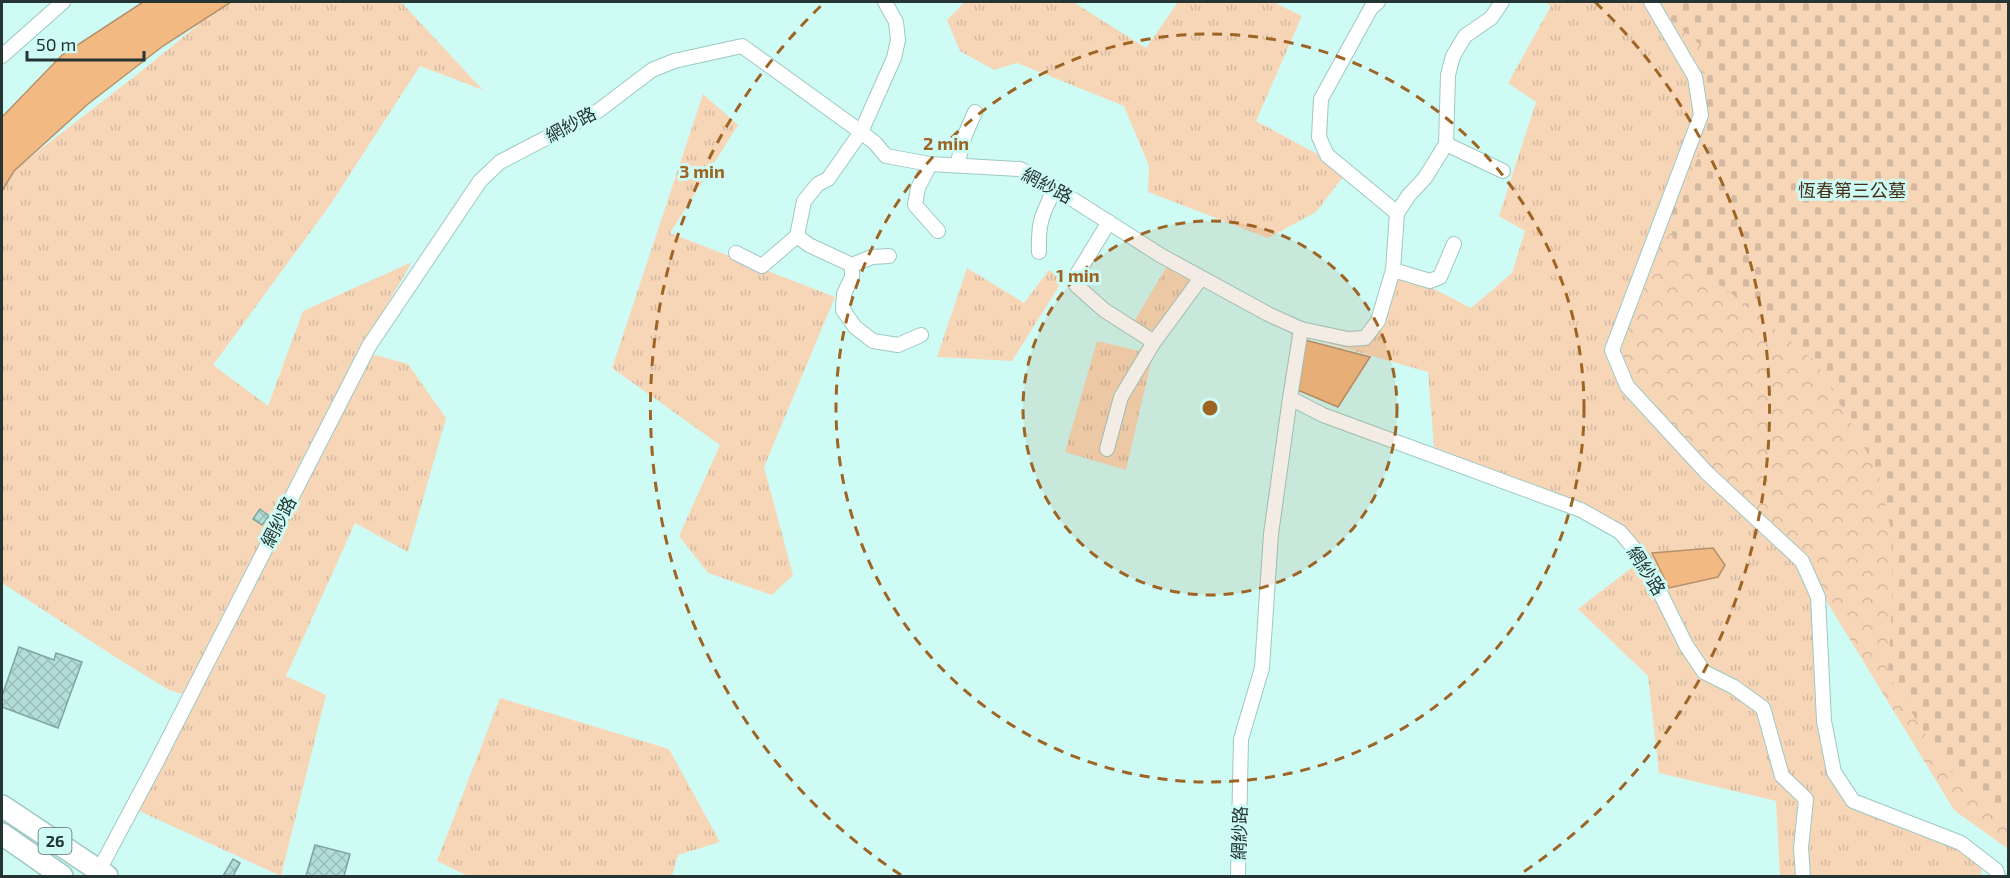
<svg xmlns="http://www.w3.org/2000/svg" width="2010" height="878" font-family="'Exo 2','Noto Sans TC',sans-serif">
	<defs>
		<pattern id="grass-tufts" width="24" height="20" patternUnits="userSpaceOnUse" patternTransform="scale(1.5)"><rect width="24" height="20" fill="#f7d6b8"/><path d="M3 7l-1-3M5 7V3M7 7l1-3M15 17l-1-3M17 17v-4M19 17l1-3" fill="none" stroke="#d4b89f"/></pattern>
		<pattern id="forest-crowns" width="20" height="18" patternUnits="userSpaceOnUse" patternTransform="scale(1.5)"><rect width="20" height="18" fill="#f7d6b8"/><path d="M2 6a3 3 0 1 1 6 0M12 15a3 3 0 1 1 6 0" fill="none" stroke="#d4b89f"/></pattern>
		<pattern id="cemetery-stones" width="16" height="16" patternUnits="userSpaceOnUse" patternTransform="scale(1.5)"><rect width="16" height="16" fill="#f7d6b8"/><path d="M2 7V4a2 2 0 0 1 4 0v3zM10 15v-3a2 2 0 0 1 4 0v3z" fill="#d4b89f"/></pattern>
		<pattern id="building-cross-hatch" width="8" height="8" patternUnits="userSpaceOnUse" patternTransform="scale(1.5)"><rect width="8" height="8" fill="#b2ddd8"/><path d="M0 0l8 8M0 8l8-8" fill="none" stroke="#99beba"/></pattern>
	</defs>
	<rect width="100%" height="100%" fill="#cffbf5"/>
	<g fill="url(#grass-tufts)">
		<polygon points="226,2 401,2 483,90 420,66 330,205 213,365 268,406 303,311 412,262 360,351 408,364 446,418 408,552 355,523 286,676 326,695 281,876 137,810 191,697 169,690 120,660 2,583 2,189 10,173 144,69"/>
		<polygon points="965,2 1073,2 1146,48 1178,2 1273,2 1302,16 1256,121 1323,157 1343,177 1316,212 1268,238 1148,192 1149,166 1124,106 1017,63 994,70 960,51 947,20"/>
		<path d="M 1544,2 L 1652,2 L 1695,77 L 1692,144 L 1802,561 L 1818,597 L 1824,721 L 1853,801 L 1985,859 L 1980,876 L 1780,876 L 1776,801 L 1659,773 L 1648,676 L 1578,609 L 1638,563 L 1617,532 L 1580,507 L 1434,447 L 1428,372 L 1292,333 L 1294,321 L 1361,333 C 1376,314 1382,289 1389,266 L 1471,308 L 1512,273 L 1525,231 L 1499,216 L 1536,102 L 1508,83 L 1551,6 Z"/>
		<polygon points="703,94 738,125 670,233 835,297 764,467 793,575 772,595 708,573 679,536 720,445 612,368"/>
		<polygon points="1170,261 1195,278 1153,354 1126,470 1065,452 1097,341 1139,351 1151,330 1132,325"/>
		<polygon points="967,268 1024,303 1049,270 1063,280 1012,361 937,357"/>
		<polygon points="500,698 669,749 720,842 678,855 672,876 468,876 437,861"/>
	</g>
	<polygon fill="url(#forest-crowns)" points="1651,2 2008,2 2008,849 1954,810 1802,561 1630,409 1612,350 1692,144 1695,77"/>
	<polygon fill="url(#cemetery-stones)" points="1673,2 2008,2 2008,812 2007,814 1947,769 1888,674 1893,585 1891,530 1878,472 1817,363 1728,291 1675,252 1669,216 1702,150 1705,104 1704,48 1669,19"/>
	<g fill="#f3b983" stroke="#b5916b" stroke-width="1.5">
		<polygon points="143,2 231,2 163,46 88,104 14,171 2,191 2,117 62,55"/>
		<polygon points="1305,340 1370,357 1338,407 1293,388"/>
		<polygon points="1713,548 1725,565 1718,577 1669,588 1652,553"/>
	</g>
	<g fill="url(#building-cross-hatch)" stroke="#7ca6a1" stroke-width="1.5">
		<polygon points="260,509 269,516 262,525 253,519"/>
		<polygon points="19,647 54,660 56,653 82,662 58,728 2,707 2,696"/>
		<polygon points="315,845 350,854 344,876 306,876"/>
		<polygon points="233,859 240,863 233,876 223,876"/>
	</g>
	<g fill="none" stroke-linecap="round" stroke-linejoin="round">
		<defs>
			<g id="street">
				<polyline points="885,2 896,22 898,40 894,58 861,132 828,179 818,184 804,201 797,236 809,245 852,265 852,277 844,294 843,310 855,327 873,341 898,345 921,335"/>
				<polyline points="1378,2 1371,8 1321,99 1319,137 1327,155 1397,213"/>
				<polyline points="1651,2 1695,77 1701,115 1612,350 1627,386 1707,473 1802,561 1818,597 1824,721 1834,772 1853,801 1961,843 1996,870 1998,876"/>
				<polyline points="2,56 63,2"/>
				<polyline points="1446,144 1503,171"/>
				<polyline points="930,164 918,188 915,205 938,231"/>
				<polyline points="957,165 965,135 975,112"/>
				<polyline points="1109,222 1076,276 1076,285 1104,310 1154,342"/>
				<path d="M 1039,252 C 1038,221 1042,215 1055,188"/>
				<polyline points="736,253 762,266 797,236"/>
				<polyline points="852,265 872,257 889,256"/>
				<polyline points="1393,270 1430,281 1440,277 1454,244"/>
				<polyline points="1301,329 1290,398 1323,415 1581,510 1620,532 1644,560 1686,645 1704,672 1734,687 1763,708 1782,776 1806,799 1801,848 1803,876"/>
				<polyline points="1107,449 1121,397 1154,342 1201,278"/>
				<polyline points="96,876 155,765 369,346 480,181 500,162 598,111 652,70 674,61 742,46 861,132 875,143 886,156 930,164 1020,169 1055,188 1160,255 1268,314 1301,329 1348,339 1365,338 1378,321 1393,270 1397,213 1409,195 1425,178 1446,144 1448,75 1453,56 1465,36 1491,18 1502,2"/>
				<polyline points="1238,876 1241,739 1262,668 1271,534 1290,398"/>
			</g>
			<g id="primary">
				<polyline points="2,806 107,876"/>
				<polyline points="2,834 62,876"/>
			</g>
		</defs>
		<use href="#street" stroke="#9ec8c3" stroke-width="16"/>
		<use href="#primary" stroke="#9ec8c3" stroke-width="24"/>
		<use href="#street" stroke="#fff" stroke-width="14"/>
		<use href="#primary" stroke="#fff" stroke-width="21"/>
	</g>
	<circle cx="1210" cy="408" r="187" fill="#9e6424" fill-opacity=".12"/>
	<g fill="none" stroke="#9e6424" stroke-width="3" stroke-dasharray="10 8">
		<circle cx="1210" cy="408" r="187"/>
		<circle cx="1210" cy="408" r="374"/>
		<path d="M901 875A560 560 0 0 1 825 2M1595 2A560 560 0 0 1 1519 875"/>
	</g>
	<g text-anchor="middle" stroke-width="6" stroke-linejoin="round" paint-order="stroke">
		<rect fill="#cffbf5" stroke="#57706d" stroke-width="1.5" x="38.5" y="828" width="33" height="26" rx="4.5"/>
		<g font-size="16" font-weight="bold" fill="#243533">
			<text x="55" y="847">26</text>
		</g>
		<g font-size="18" fill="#243533" stroke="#cffbf5">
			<text transform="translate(571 125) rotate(-28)" y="6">網紗路</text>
			<text transform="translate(1047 186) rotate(28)" y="6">網紗路</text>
			<text transform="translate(279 522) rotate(-63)" y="6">網紗路</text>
			<text transform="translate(1646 571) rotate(58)" y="6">網紗路</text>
			<text transform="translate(1240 833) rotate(-88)" y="6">網紗路</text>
		</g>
		<g font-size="18" fill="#462e16" stroke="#cffbf5">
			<text x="1852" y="197">恆春第三公墓</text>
		</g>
	</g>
	<circle cx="1210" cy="408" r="9" fill="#9e6424" stroke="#cffbf5" stroke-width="3"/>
	<g font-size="18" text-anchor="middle" font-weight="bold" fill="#9e6424" stroke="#cffbf5" stroke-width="6" stroke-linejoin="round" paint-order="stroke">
		<text x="946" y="150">2 min</text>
		<text x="702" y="178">3 min</text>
		<text x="1078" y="282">1 min</text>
	</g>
	<rect width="2010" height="878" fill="none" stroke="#243533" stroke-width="6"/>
	<path d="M27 51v9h117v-9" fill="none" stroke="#243533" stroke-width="3"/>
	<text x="36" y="51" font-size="18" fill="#243533" stroke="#cffbf5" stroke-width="4.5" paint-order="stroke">50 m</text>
</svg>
